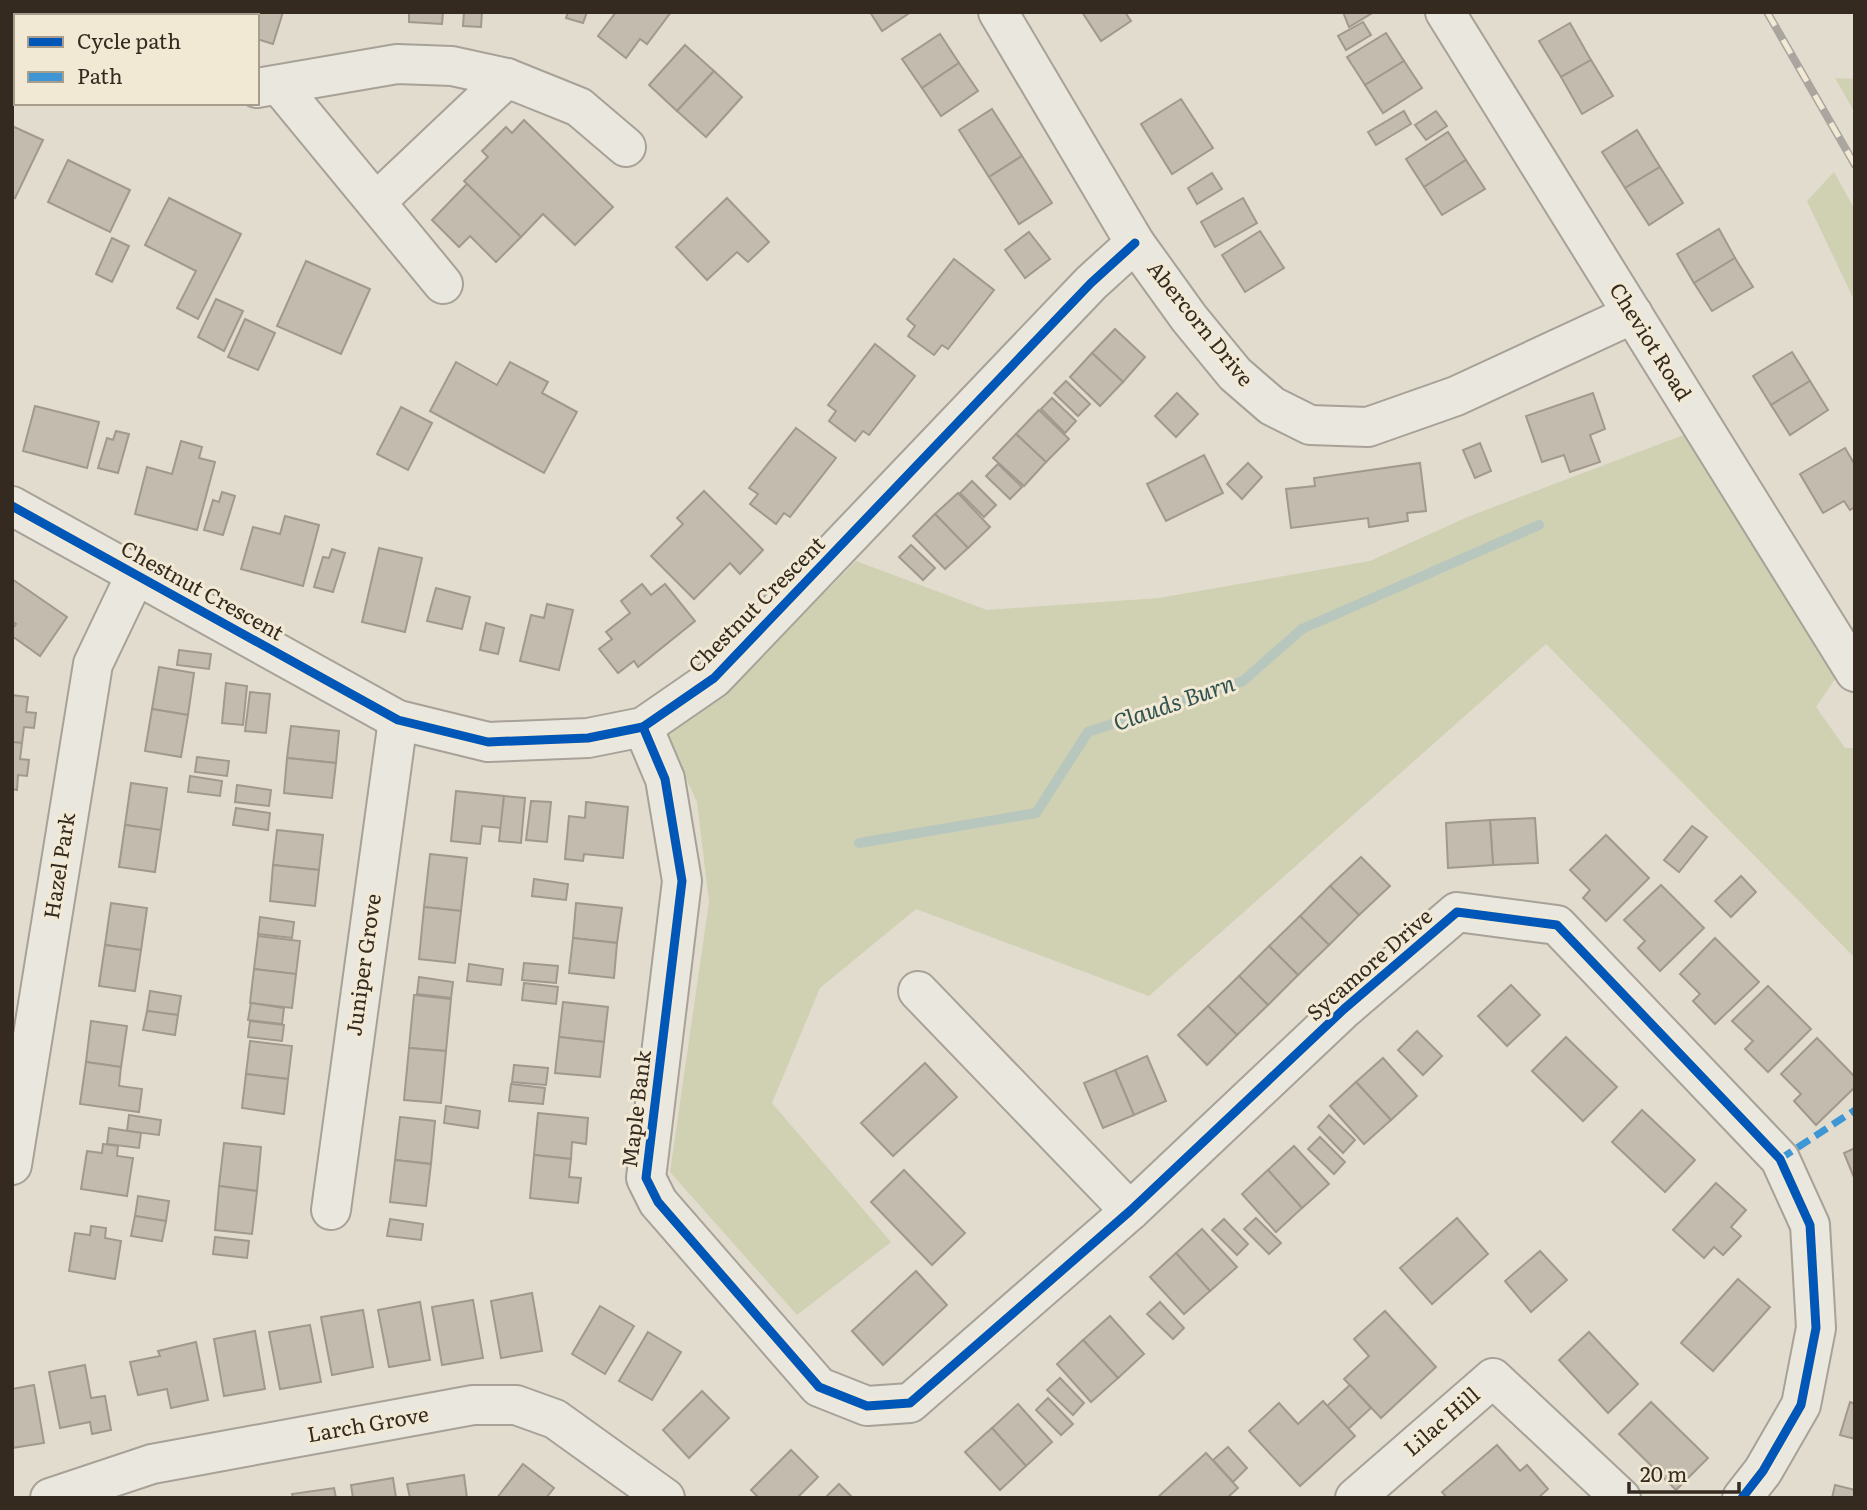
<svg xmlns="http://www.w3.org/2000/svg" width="1867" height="1510" font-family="Literata,serif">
	<rect width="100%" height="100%" fill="#e1dcce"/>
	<g fill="#d0d0b2">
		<polygon points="1835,78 1855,79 1855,113"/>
		<polygon points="1834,172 1855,210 1855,302 1807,201"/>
		<polygon points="1686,434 1837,676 1816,707 1845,748 1855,748 1855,958 1546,644 1149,996 916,909 820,988 772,1103 891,1242 797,1315 670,1172 709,902 697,802 664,730 729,689 856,561 987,610 1159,598 1370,561 1470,516"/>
	</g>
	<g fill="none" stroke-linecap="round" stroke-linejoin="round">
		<polyline stroke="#b8c7be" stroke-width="10" points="859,843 1036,813 1088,732 1243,681 1302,629 1539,525"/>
	</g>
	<g fill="#c4bbaf" stroke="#a1988e" stroke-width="2">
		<polygon points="64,12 116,12 116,16 71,16 64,14"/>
		<polygon points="223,12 283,12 273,44 257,39 257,16 222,16"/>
		<polygon points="409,12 443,12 442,24 409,22"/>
		<polygon points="464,12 482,12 481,27 463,26"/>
		<polygon points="568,12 587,12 583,23 566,18"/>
		<polygon points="616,12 671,12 647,44 640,39 626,58 598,36"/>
		<polygon points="870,12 911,12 882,31"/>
		<polygon points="1082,12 1125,12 1131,21 1101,41"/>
		<polygon points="1343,12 1374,12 1349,27"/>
		<polygon points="1363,22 1371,35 1346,50 1338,36"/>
		<polygon points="1570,23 1591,60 1561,77 1539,41"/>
		<polygon points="1386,33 1404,61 1365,85 1347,57"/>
		<polygon points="940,34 959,63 922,88 902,59"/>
		<polygon points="685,45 714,71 677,111 649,85"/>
		<polygon points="1591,60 1613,96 1582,114 1561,77"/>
		<polygon points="1404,61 1422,88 1383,113 1365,85"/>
		<polygon points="959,63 978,91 941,116 922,88"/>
		<polygon points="714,71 742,97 706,137 677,111"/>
		<polygon points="1181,99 1213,148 1172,174 1141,124"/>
		<polygon points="992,109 1022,156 989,177 959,130"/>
		<polygon points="1404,111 1411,124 1376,145 1368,132"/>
		<polygon points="1436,111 1447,126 1426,140 1415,125"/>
		<polygon points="524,120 613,207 575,245 543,214 521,237 464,181 488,157 482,151 506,127 512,133"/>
		<polygon points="12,126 43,140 15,198 12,196"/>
		<polygon points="1637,130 1660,167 1625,188 1602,152"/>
		<polygon points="1448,132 1466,160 1424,187 1406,159"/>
		<polygon points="1022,156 1052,203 1019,224 989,177"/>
		<polygon points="68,160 130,190 110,232 48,202"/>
		<polygon points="1466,160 1485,189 1442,215 1424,187"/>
		<polygon points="1660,167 1683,203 1649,225 1625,188"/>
		<polygon points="1212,173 1222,189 1197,204 1188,188"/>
		<polygon points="467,184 521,237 496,262 470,236 459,247 432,220"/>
		<polygon points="169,198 241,234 198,319 177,308 196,271 145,245"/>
		<polygon points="727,198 769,242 748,262 737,252 707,280 676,247"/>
		<polygon points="1243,198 1257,223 1215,247 1201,222"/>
		<polygon points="1719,229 1735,258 1694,283 1677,254"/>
		<polygon points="1260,231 1284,268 1245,292 1222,255"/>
		<polygon points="1029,232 1050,259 1025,278 1005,250"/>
		<polygon points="112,238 129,246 112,282 96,274"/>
		<polygon points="1735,258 1753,287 1712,311 1694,283"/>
		<polygon points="954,259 994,290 948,349 942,345 934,355 908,336 915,326 907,319"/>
		<polygon points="306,261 370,289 341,354 277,326"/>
		<polygon points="216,299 243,311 224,351 198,337"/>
		<polygon points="245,319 275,333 258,370 228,357"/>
		<polygon points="1115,329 1145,357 1123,382 1092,353"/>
		<polygon points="875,344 915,376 869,435 863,431 855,441 829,421 836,411 828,405"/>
		<polygon points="1792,352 1810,381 1771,405 1753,376"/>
		<polygon points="1092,353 1123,382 1100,406 1070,377"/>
		<polygon points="456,362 497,385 510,362 548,382 542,393 577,412 544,473 430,411"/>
		<polygon points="1066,381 1090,404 1078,416 1054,393"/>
		<polygon points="1810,381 1828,410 1790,435 1771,405"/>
		<polygon points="1177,393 1198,414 1176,437 1155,416"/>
		<polygon points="1593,393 1605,429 1590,435 1600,462 1570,472 1564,455 1542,462 1526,416"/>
		<polygon points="1052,398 1076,421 1065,433 1041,409"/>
		<polygon points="35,406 99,422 87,468 23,451"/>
		<polygon points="401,407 432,423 408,470 377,454"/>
		<polygon points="1039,410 1069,439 1046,462 1016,434"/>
		<polygon points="796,428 836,458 790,517 784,513 776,524 750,504 758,494 749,488"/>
		<polygon points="116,431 129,434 118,473 98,468 107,438 113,440"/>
		<polygon points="1016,434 1046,462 1024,486 993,458"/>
		<polygon points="181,441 202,447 199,458 215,462 197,530 135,514 147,467 172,474"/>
		<polygon points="1480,443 1491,471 1475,478 1463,450"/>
		<polygon points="1845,448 1855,465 1855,507 1850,510 1844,501 1823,513 1800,474"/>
		<polygon points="1204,455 1223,493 1166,521 1147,484"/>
		<polygon points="1248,463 1262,477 1242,499 1227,484"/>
		<polygon points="1420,463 1426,511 1407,513 1408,521 1369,527 1368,518 1291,528 1286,489 1315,486 1314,478"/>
		<polygon points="998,464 1022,487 1010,499 986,476"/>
		<polygon points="972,481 996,505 984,517 960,493"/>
		<polygon points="704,491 763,550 740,574 730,563 694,599 651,556 683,524 677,518"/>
		<polygon points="222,492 235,496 223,535 204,530 213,500 219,502"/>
		<polygon points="958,493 990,527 968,548 935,514"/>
		<polygon points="935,514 968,548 945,569 913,536"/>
		<polygon points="285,516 319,525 303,586 241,569 253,527 280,534"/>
		<polygon points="911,545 935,568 923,580 899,557"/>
		<polygon points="379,548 422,558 405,632 362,622"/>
		<polygon points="332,549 345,553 333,592 314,587 323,557 329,558"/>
		<polygon points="12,579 67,617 40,656 12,636 12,629 16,624 12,621"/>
		<polygon points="642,584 651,595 665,584 695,621 638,667 634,661 618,673 599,649 612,639 606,632 630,613 621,601"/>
		<polygon points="436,588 470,597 462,629 427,621"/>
		<polygon points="547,604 573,610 559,670 520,661 531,615 544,618"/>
		<polygon points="486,623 504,628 498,654 480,650"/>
		<polygon points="179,650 211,654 209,669 177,665"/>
		<polygon points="159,667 194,673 188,715 152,709"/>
		<polygon points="226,683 247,686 243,725 222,723"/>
		<polygon points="250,692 270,694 266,733 245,731"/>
		<polygon points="12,695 28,697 26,712 36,713 34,728 24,727 22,743 12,742"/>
		<polygon points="152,709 188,715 181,757 145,751"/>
		<polygon points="291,726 339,731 336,763 287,758"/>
		<polygon points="12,742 22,743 20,759 29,760 27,776 18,775 17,790 12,789"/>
		<polygon points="197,757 229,761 227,776 195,772"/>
		<polygon points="287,758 336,763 332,798 284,793"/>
		<polygon points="190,776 222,781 220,796 188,792"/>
		<polygon points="131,783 167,788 161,830 125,825"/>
		<polygon points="237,785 271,790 269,806 235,802"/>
		<polygon points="456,791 504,796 501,828 482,826 480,844 451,841"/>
		<polygon points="504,796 525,798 521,843 499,841"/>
		<polygon points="531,801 551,802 547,842 526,840"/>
		<polygon points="586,802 628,807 623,858 584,854 583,861 565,859 569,816 585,818"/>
		<polygon points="236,808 270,813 268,830 233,825"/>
		<polygon points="1535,818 1538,863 1493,865 1490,820"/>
		<polygon points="1490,820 1493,865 1448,868 1446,823"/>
		<polygon points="125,825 161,830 155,872 119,867"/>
		<polygon points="1692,826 1707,837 1679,872 1664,860"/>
		<polygon points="277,830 323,835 319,870 273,865"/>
		<polygon points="1606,835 1649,878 1606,921 1583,898 1590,890 1570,870"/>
		<polygon points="430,854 467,858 461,911 424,907"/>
		<polygon points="1361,857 1390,886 1359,915 1330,886"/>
		<polygon points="273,865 319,870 315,906 270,901"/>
		<polygon points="1741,876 1756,892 1731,917 1715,901"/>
		<polygon points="534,879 568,884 566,900 532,896"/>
		<polygon points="1661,885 1704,928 1660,971 1638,948 1645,941 1624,920"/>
		<polygon points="1330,886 1359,915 1329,945 1300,916"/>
		<polygon points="111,903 147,908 141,950 105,945"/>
		<polygon points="576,903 622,908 617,943 573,938"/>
		<polygon points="424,907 461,911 455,963 419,959"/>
		<polygon points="1300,916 1329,945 1298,975 1269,946"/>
		<polygon points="260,917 294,922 292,938 258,934"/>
		<polygon points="258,936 300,941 296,974 254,969"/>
		<polygon points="573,938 617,943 614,978 569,973"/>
		<polygon points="1715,938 1759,982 1715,1024 1693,1001 1700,994 1680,974"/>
		<polygon points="105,945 141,950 135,991 99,986"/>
		<polygon points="1269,946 1298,975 1268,1005 1239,976"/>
		<polygon points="524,963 558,966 556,983 522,980"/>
		<polygon points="469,964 503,969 501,985 467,981"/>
		<polygon points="254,969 296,974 292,1008 250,1003"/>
		<polygon points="1239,976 1268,1005 1237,1035 1208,1006"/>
		<polygon points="419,977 453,982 451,998 417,994"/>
		<polygon points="524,983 558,987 556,1004 522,1000"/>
		<polygon points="1511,985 1540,1015 1507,1046 1478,1016"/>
		<polygon points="1768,986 1811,1029 1768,1072 1745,1049 1753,1041 1732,1021"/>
		<polygon points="150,991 181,996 178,1015 147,1011"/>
		<polygon points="414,995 451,999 446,1051 409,1048"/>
		<polygon points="563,1002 608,1007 604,1042 559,1037"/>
		<polygon points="251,1003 284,1008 282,1024 248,1020"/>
		<polygon points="1208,1006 1237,1035 1207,1065 1178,1035"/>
		<polygon points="147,1011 178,1015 175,1035 143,1030"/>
		<polygon points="91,1021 127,1026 121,1067 86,1062"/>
		<polygon points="250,1021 284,1025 282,1041 248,1037"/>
		<polygon points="1417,1031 1442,1056 1423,1075 1398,1050"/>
		<polygon points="559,1037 604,1042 600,1077 555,1073"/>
		<polygon points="1566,1037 1617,1087 1583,1121 1532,1071"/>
		<polygon points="1817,1038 1855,1077 1855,1087 1816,1125 1794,1101 1801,1094 1781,1074"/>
		<polygon points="250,1041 292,1046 288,1079 246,1074"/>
		<polygon points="409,1048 446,1051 441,1103 404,1100"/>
		<polygon points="1147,1056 1166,1101 1134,1115 1115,1070"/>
		<polygon points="1383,1058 1417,1096 1391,1120 1356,1082"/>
		<polygon points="86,1062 121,1067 119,1086 142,1089 139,1112 80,1104"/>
		<polygon points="925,1063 957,1097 893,1156 861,1123"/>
		<polygon points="514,1065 548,1068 546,1085 512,1082"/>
		<polygon points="1115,1070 1134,1115 1103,1128 1084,1083"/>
		<polygon points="246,1074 288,1079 284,1114 242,1108"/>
		<polygon points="1356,1082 1391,1120 1364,1144 1330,1106"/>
		<polygon points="511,1084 545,1088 543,1104 509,1101"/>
		<polygon points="446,1106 480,1111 478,1128 444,1123"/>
		<polygon points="1642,1110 1695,1160 1665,1192 1612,1142"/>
		<polygon points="538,1113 588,1118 586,1144 572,1142 571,1159 534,1155"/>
		<polygon points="129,1115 161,1120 159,1135 127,1131"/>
		<polygon points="1329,1115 1355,1140 1343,1153 1318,1127"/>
		<polygon points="400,1117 435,1121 431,1164 395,1160"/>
		<polygon points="109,1128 141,1133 139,1148 107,1144"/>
		<polygon points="1320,1137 1345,1162 1334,1174 1308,1149"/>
		<polygon points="224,1143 261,1147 257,1191 219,1186"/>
		<polygon points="103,1144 118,1146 117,1156 133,1158 127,1196 81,1189 87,1151 102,1153"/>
		<polygon points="1294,1146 1329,1184 1302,1208 1268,1170"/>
		<polygon points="1855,1148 1855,1180 1844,1153"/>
		<polygon points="534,1155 571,1159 569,1177 581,1178 578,1203 530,1198"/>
		<polygon points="395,1160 431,1164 426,1206 390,1202"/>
		<polygon points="904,1170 965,1233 932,1265 871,1202"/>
		<polygon points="1268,1170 1302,1208 1276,1232 1242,1194"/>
		<polygon points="1716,1183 1746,1210 1731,1227 1741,1236 1723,1255 1714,1247 1704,1258 1673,1230"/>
		<polygon points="219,1186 257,1191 252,1234 215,1230"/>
		<polygon points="138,1196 169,1201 166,1221 135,1216"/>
		<polygon points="135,1216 166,1221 162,1241 131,1236"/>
		<polygon points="1256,1218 1281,1243 1269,1254 1244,1229"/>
		<polygon points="1457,1218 1488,1254 1432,1304 1400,1268"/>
		<polygon points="390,1219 423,1224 421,1240 387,1236"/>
		<polygon points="1224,1219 1248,1244 1237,1255 1212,1230"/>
		<polygon points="91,1226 106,1228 105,1238 121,1241 115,1279 69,1271 75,1233 90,1235"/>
		<polygon points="1202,1229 1237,1267 1210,1291 1176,1253"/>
		<polygon points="215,1237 249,1241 247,1258 213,1254"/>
		<polygon points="1540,1251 1567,1280 1531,1312 1505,1281"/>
		<polygon points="1176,1253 1210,1291 1184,1314 1150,1277"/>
		<polygon points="916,1271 947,1305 883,1365 852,1331"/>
		<polygon points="1738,1279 1770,1307 1713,1371 1681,1343"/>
		<polygon points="532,1293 542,1351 501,1358 491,1301"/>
		<polygon points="473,1300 483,1358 442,1365 432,1307"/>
		<polygon points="420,1302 430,1360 389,1367 378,1310"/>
		<polygon points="1160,1302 1184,1328 1173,1339 1147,1314"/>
		<polygon points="600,1306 634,1326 605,1374 572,1354"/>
		<polygon points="363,1310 373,1367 332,1375 321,1317"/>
		<polygon points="1385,1311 1436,1367 1381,1418 1344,1379 1369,1356 1354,1339"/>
		<polygon points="1110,1316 1144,1354 1118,1378 1083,1340"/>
		<polygon points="310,1325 321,1382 280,1389 269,1332"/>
		<polygon points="255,1331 265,1389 224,1396 214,1339"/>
		<polygon points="648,1332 681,1352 652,1400 619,1381"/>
		<polygon points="1589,1332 1638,1384 1608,1413 1559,1360"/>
		<polygon points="1083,1340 1118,1378 1091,1402 1057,1364"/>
		<polygon points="196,1342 208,1400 171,1408 167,1389 138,1395 130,1362 160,1356 158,1351"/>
		<polygon points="85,1365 91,1398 105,1396 111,1430 92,1434 90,1422 60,1428 49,1372"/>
		<polygon points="1060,1378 1084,1403 1073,1415 1047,1390"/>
		<polygon points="34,1385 44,1443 12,1448 12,1389"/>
		<polygon points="1350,1385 1371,1408 1348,1429 1327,1406"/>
		<polygon points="702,1391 729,1418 689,1458 663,1430"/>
		<polygon points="1048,1398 1073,1424 1061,1435 1036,1410"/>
		<polygon points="1323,1401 1355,1436 1300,1486 1249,1431 1279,1403 1298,1424"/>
		<polygon points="1651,1402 1708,1458 1676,1490 1619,1434"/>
		<polygon points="1850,1402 1855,1404 1855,1439 1840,1435"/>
		<polygon points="1018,1404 1052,1442 1026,1466 992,1428"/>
		<polygon points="992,1428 1026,1466 1000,1490 965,1452"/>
		<polygon points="1497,1445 1520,1471 1527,1465 1548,1489 1538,1498 1447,1498 1442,1492"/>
		<polygon points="1228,1447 1247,1468 1233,1482 1213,1460"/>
		<polygon points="791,1450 818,1477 797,1498 759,1498 751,1490"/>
		<polygon points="1206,1453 1238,1488 1227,1498 1157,1498"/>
		<polygon points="523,1464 554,1488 546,1498 497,1498"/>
		<polygon points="464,1475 467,1498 410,1498 407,1484"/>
		<polygon points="393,1478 396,1498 353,1498 351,1485"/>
		<polygon points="839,1484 853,1498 825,1498"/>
		<polygon points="1835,1485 1855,1490 1855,1498 1832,1498"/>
		<polygon points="334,1488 336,1498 293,1498 292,1494"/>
	</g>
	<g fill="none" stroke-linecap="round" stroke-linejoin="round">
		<defs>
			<g id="minor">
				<polyline points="998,12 1135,243 1189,318 1235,374 1272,406 1310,425 1368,427 1456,396 1633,314"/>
				<polyline points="1445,12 1855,672"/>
				<polyline points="12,50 16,51"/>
				<polyline points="279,85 443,284"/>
				<polyline points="257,88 397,64 452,66 507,78 579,107 626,147"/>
				<polyline points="376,202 507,78"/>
				<polyline points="12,506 398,720 488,742 588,738 643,727 714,678 1091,283 1135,243"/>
				<polyline points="643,727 665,779 682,881 646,1178 658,1202 819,1387 867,1406 910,1403 1130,1211 1344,1009 1457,912 1557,925 1780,1159 1810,1225 1816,1328 1801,1405 1763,1471 1742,1498"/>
				<polyline points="918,991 1130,1211"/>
				<polyline points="12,1165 93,664 136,574"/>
				<polyline points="331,1210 398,720"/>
				<polyline points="50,1498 152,1464 473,1405 516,1405 555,1419 665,1498"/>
				<polyline points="1355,1498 1493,1378 1621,1498"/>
			</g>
		</defs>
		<use href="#minor" stroke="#a7a197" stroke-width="42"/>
		<use href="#minor" stroke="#eae7df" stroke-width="38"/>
		<defs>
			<polyline id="rail" points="1767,12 1855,165"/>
		</defs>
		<use href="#rail" stroke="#aaa69f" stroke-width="8"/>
		<use href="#rail" stroke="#f2e9d5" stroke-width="5" stroke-dasharray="16" stroke-linecap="butt"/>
		<polyline stroke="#3e96d5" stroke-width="7" stroke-dasharray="14 7" stroke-linecap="butt" points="1780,1159 1855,1110"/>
		<defs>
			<g id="cycleway">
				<polyline points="12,506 398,720 488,742 588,738 643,727 714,678 1091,283 1135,243"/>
				<polyline points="643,727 665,779 682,881 646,1178 658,1202 819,1387 867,1406 910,1403 1130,1211 1344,1009 1457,912 1557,925 1780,1159 1810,1225 1816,1328 1801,1405 1763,1471 1742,1498"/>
			</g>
		</defs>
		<use href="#cycleway" stroke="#f2e9d5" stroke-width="13"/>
		<use href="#cycleway" stroke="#0057b8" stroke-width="9"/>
	</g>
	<g text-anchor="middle" stroke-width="6" stroke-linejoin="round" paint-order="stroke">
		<g font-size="21" fill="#352a20" stroke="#f2e9d5">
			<text transform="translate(1200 324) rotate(51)" y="7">Abercorn Drive</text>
			<text transform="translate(1650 342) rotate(58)" y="7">Cheviot Road</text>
			<text transform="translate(202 591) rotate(29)" y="7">Chestnut Crescent</text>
			<text transform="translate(757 605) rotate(-45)" y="7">Chestnut Crescent</text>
			<text transform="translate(60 866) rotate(-81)" y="7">Hazel Park</text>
			<text transform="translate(364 965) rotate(-82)" y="7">Juniper Grove</text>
			<text transform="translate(1370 965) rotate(-41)" y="7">Sycamore Drive</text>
			<text transform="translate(637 1109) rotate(-83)" y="7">Maple Bank</text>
			<text transform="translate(1442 1422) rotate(-41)" y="7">Lilac Hill</text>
			<text transform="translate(368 1425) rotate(-10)" y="7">Larch Grove</text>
		</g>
		<g font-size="23" font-style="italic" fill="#315350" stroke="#f2e9d5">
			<text transform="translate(1174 703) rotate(-19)" y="8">Clauds Burn</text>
		</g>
	</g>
	<rect width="1867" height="1510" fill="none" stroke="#352a20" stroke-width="28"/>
	<rect x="14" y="14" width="245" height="91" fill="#f2e9d5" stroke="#a69d8d" stroke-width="2"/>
	<rect x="28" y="37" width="35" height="10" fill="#0057b8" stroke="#a69d8d" stroke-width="2"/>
	<text x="77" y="49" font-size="21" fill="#352a20">Cycle path</text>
	<rect x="28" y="72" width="35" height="10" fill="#3e96d5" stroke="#a69d8d" stroke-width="2"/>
	<text x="77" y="84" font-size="21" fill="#352a20">Path</text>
	<path d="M1629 1482v10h110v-10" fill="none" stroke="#352a20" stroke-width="3.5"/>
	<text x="1640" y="1482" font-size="21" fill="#352a20" stroke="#f2e9d5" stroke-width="5" paint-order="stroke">20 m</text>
</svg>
